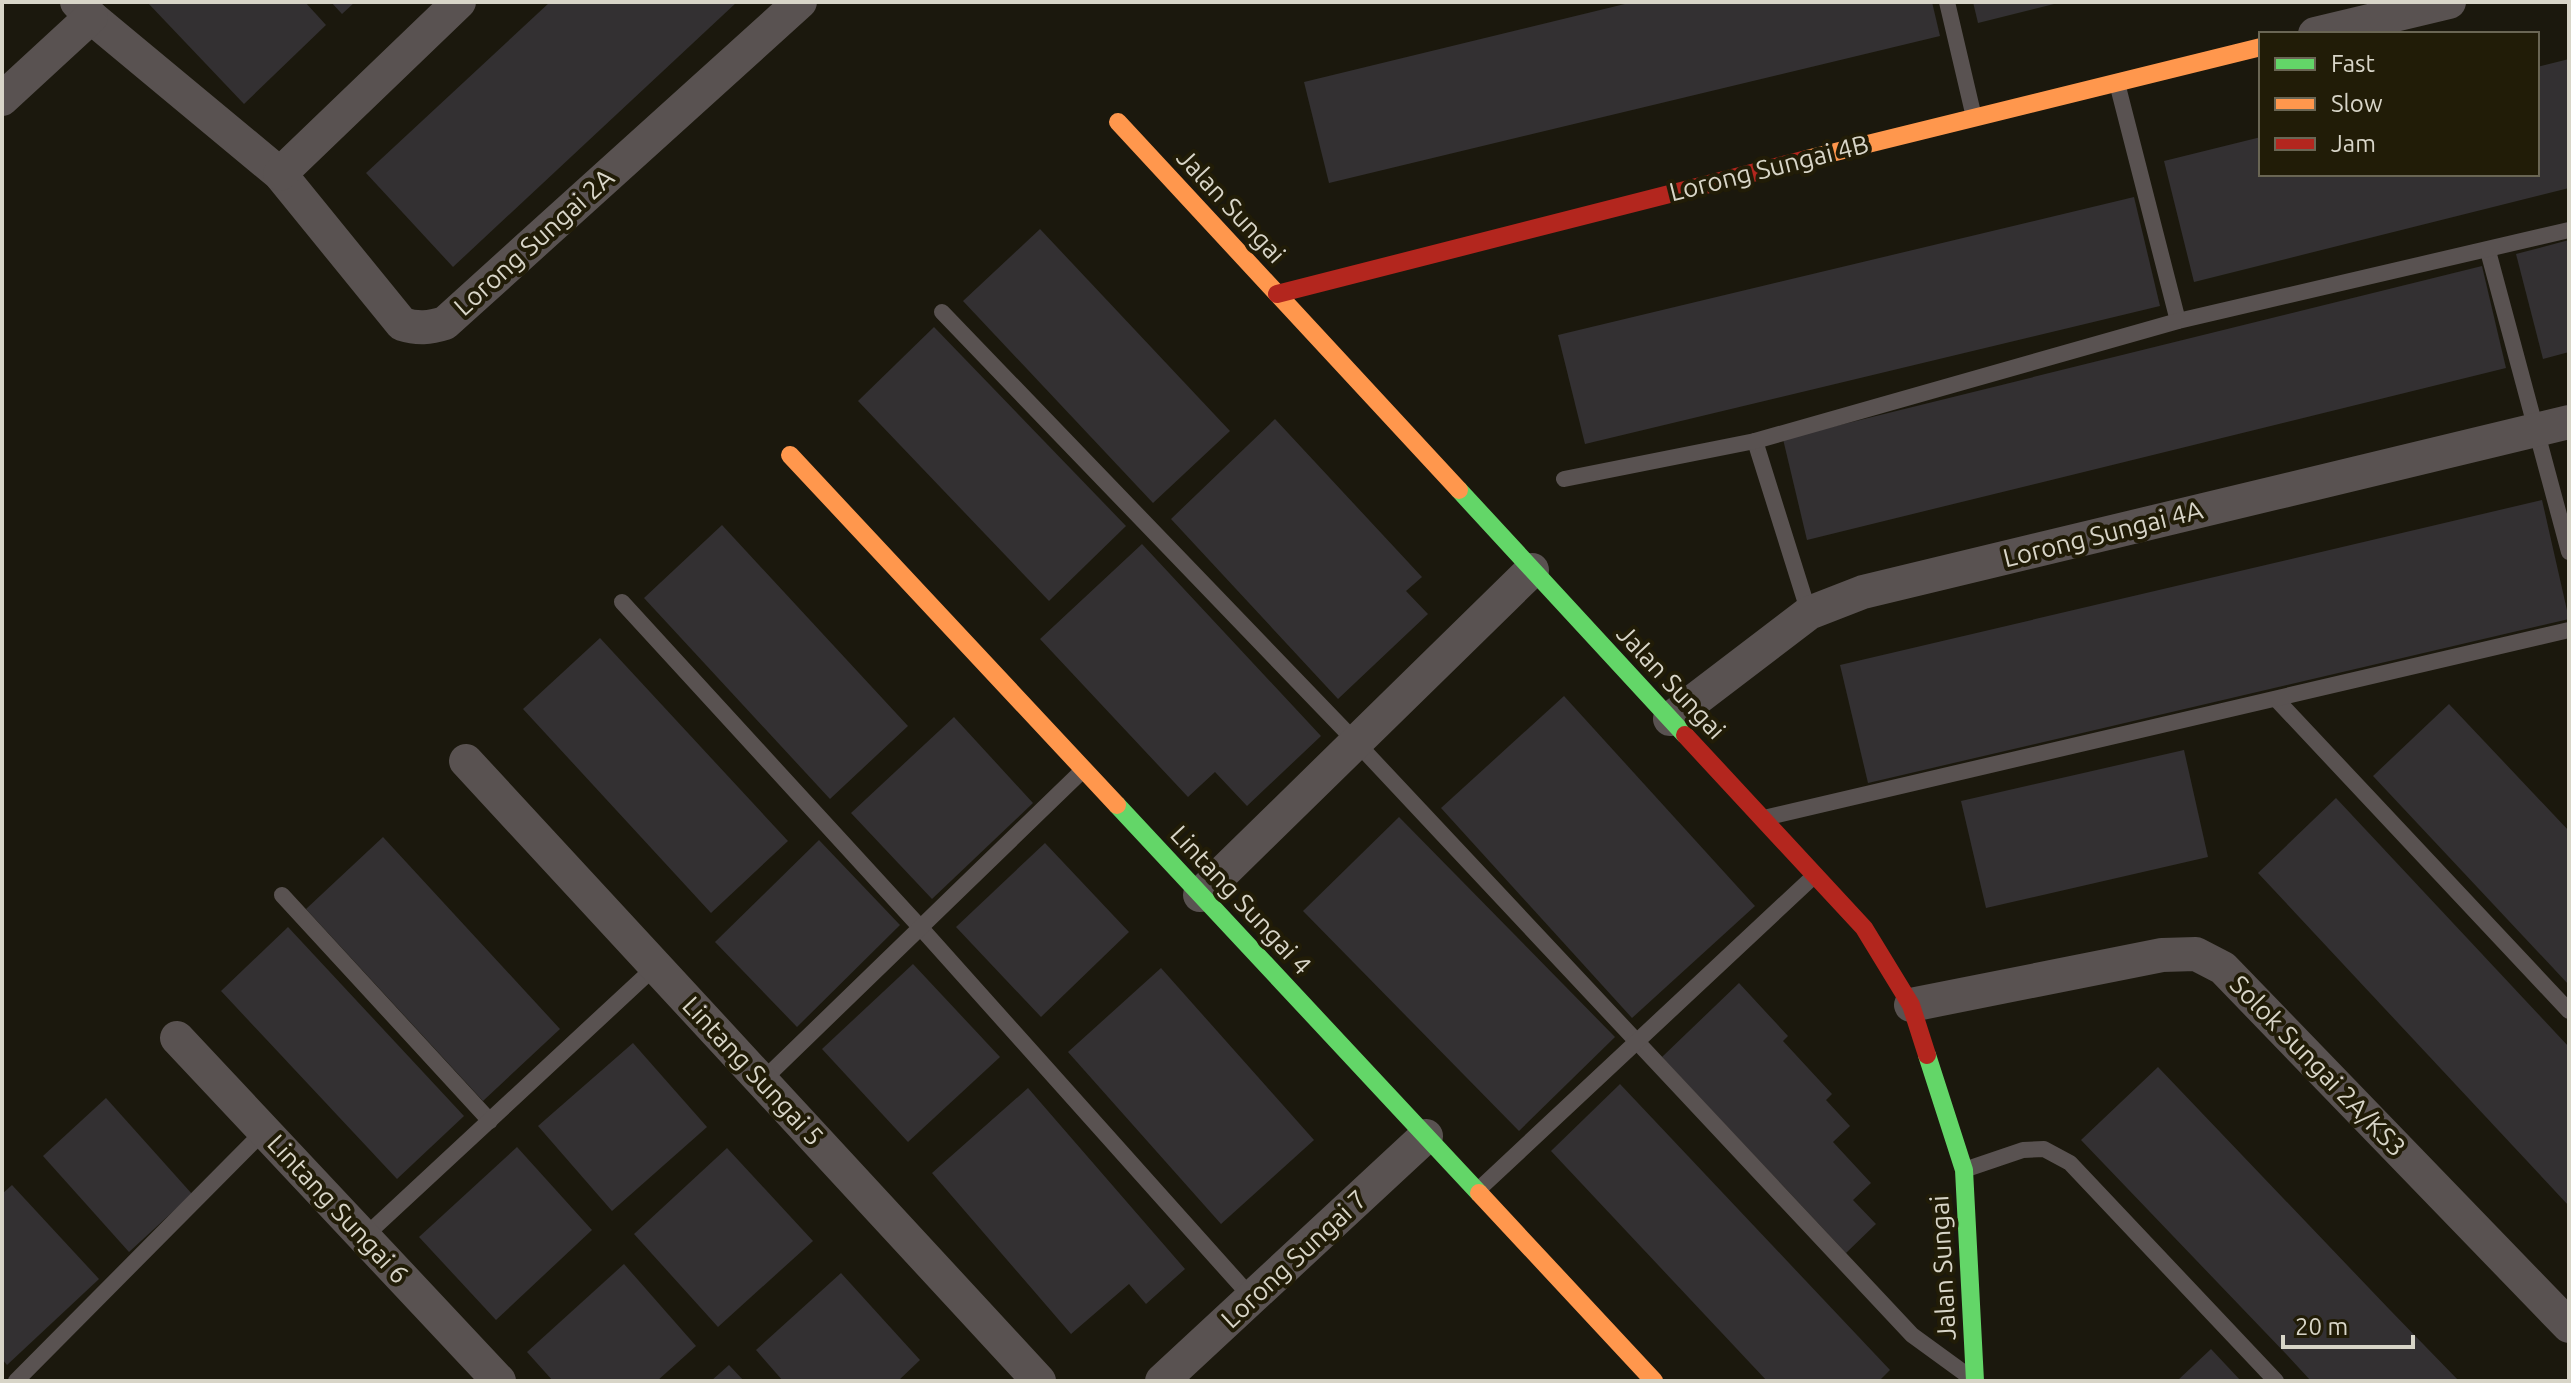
<svg xmlns="http://www.w3.org/2000/svg" width="2571" height="1383" font-family="Ubuntu,sans-serif">
	<rect width="100%" height="100%" fill="#1b180d"/>
	<g fill="#333032">
		<polygon points="147,2 305,2 326,25 244,104"/>
		<polygon points="331,2 355,2 342,14"/>
		<polygon points="550,2 737,2 453,267 366,173"/>
		<polygon points="1633,2 1932,2 1940,36 1329,183 1304,82"/>
		<polygon points="1973,2 2058,2 2058,3 1978,23"/>
		<polygon points="2569,59 2569,188 2194,282 2164,161 2261,137 2261,174 2537,174 2537,67"/>
		<polygon points="2134,197 2160,306 1585,444 1558,335"/>
		<polygon points="1040,229 1230,431 1153,503 963,301"/>
		<polygon points="2569,240 2569,352 2543,359 2516,254"/>
		<polygon points="2482,266 2506,368 1807,540 1783,439"/>
		<polygon points="934,327 1126,526 1049,601 858,401"/>
		<polygon points="1275,419 1422,577 1406,591 1428,614 1338,699 1171,519"/>
		<polygon points="2542,500 2569,619 1868,783 1840,665"/>
		<polygon points="722,525 908,726 830,799 644,598"/>
		<polygon points="1142,544 1321,736 1247,806 1215,772 1188,797 1040,639"/>
		<polygon points="600,638 788,841 711,913 523,709"/>
		<polygon points="1564,696 1755,906 1632,1018 1441,808"/>
		<polygon points="2449,704 2569,831 2569,985 2373,776"/>
		<polygon points="954,717 1033,803 932,899 851,813"/>
		<polygon points="2184,750 2208,857 1986,908 1961,801"/>
		<polygon points="2336,798 2569,1047 2569,1206 2258,873"/>
		<polygon points="1399,817 1615,1037 1519,1131 1303,911"/>
		<polygon points="383,837 560,1029 483,1101 306,909"/>
		<polygon points="819,840 900,925 797,1027 715,942"/>
		<polygon points="1045,843 1129,932 1041,1017 956,927"/>
		<polygon points="288,927 464,1116 397,1179 221,991"/>
		<polygon points="913,964 1000,1057 908,1142 822,1049"/>
		<polygon points="1161,968 1314,1140 1221,1224 1068,1052"/>
		<polygon points="1739,983 1788,1036 1783,1041 1832,1094 1826,1100 1850,1126 1833,1142 1871,1183 1853,1200 1876,1224 1846,1253 1662,1057"/>
		<polygon points="633,1043 707,1127 612,1211 538,1126"/>
		<polygon points="2158,1067 2390,1310 2459,1381 2311,1381 2287,1355 2081,1140"/>
		<polygon points="1620,1084 1890,1370 1879,1381 1767,1381 1551,1151"/>
		<polygon points="1028,1088 1185,1269 1146,1304 1129,1284 1071,1334 932,1173"/>
		<polygon points="106,1098 192,1194 129,1252 43,1156"/>
		<polygon points="517,1147 592,1230 496,1320 419,1237"/>
		<polygon points="727,1148 813,1241 718,1327 634,1234"/>
		<polygon points="12,1185 99,1279 7,1365 2,1359 2,1194"/>
		<polygon points="624,1264 696,1346 657,1381 553,1381 527,1352"/>
		<polygon points="841,1273 920,1360 898,1381 783,1381 756,1350"/>
		<polygon points="2211,1349 2241,1381 2177,1381"/>
		<polygon points="729,1365 744,1381 711,1381"/>
	</g>
	<g fill="none" stroke-linecap="round" stroke-linejoin="round">
		<g stroke="#595251" stroke-width="16">
			<polyline points="1947,2 1973,113"/>
			<polyline points="2117,83 2178,321"/>
			<polyline points="2488,251 2569,552"/>
			<polyline points="942,312 1356,742 1912,1335 1967,1375"/>
			<polyline points="1755,441 1809,613"/>
			<polyline points="1564,479 1755,441 2178,321 2569,230"/>
			<polyline points="622,602 920,927 1252,1298"/>
			<polyline points="2276,699 2569,1011"/>
			<polyline points="1768,817 2569,630"/>
			<polyline points="282,895 490,1121"/>
			<polyline points="762,1081 1082,771"/>
			<polyline points="1967,1169 2023,1150 2044,1149 2070,1163 2276,1381"/>
			<polyline points="1477,1191 1814,876"/>
			<polyline points="364,1237 656,966"/>
			<polyline points="16,1381 264,1131"/>
		</g>
		<g stroke="#595251" stroke-width="34">
			<path d="M 77,2 L 91,17 L 280,174 L 402,324 C 418,329 429,328 445,323 L 800,2"/>
			<polyline points="2315,34 2449,2"/>
			<polyline points="2,99 91,17"/>
			<polyline points="280,174 459,2"/>
			<polyline points="1670,719 1809,613 1863,592 2569,422"/>
			<polyline points="466,761 1039,1381"/>
			<polyline points="1200,895 1532,570"/>
			<polyline points="1911,1005 2162,955 2196,954 2223,968 2569,1326"/>
			<polyline points="177,1038 499,1381"/>
			<polyline points="1162,1381 1426,1136"/>
		</g>
		<g stroke="#63d668" stroke-width="18">
			<polyline points="1459,490 1685,735"/>
			<polyline points="1117,805 1479,1193"/>
			<polyline points="1927,1055 1964,1170 1975,1381"/>
		</g>
		<g stroke="#ff974d" stroke-width="18">
			<polyline points="1118,122 1459,490"/>
			<polyline points="1807,159 2261,47"/>
			<polyline points="790,455 1117,805"/>
			<polyline points="1479,1193 1654,1381"/>
		</g>
		<g stroke="#b3261e" stroke-width="18">
			<polyline points="1277,294 1807,159"/>
			<polyline points="1685,735 1864,928 1911,1005 1927,1055"/>
		</g>
	</g>
	<g text-anchor="middle" stroke-width="8" stroke-linejoin="round" paint-order="stroke">
		<g font-size="26" fill="#d8d5c8" stroke="#211c07">
			<text transform="translate(1769 168) rotate(-14)" y="9">Lorong Sungai 4B</text>
			<text transform="translate(1231 206) rotate(47)" y="9">Jalan Sungai</text>
			<text transform="translate(534 242) rotate(-42)" y="9">Lorong Sungai 2A</text>
			<text transform="translate(2103 534) rotate(-14)" y="9">Lorong Sungai 4A</text>
			<text transform="translate(1671 682) rotate(47)" y="9">Jalan Sungai</text>
			<text transform="translate(1241 900) rotate(47)" y="9">Lintang Sungai 4</text>
			<text transform="translate(2318 1066) rotate(46)" y="9">Solok Sungai 2A/KS3</text>
			<text transform="translate(753 1071) rotate(47)" y="9">Lintang Sungai 5</text>
			<text transform="translate(338 1209) rotate(47)" y="9">Lintang Sungai 6</text>
			<text transform="translate(1294 1259) rotate(-43)" y="9">Lorong Sungai 7</text>
			<text transform="translate(1943 1268) rotate(-93)" y="9">Jalan Sungai</text>
		</g>
	</g>
	<rect width="2571" height="1383" fill="none" stroke="#d8d5c8" stroke-width="8"/>
	<rect x="2259" y="32" width="280" height="144" fill="#211c07" stroke="#6a6654" stroke-width="2"/>
	<rect x="2275" y="58" width="40" height="12" fill="#63d668" stroke="#6a6654" stroke-width="2"/>
	<text x="2331" y="72" font-size="24" fill="#d8d5c8">Fast</text>
	<rect x="2275" y="98" width="40" height="12" fill="#ff974d" stroke="#6a6654" stroke-width="2"/>
	<text x="2331" y="112" font-size="24" fill="#d8d5c8">Slow</text>
	<rect x="2275" y="138" width="40" height="12" fill="#b3261e" stroke="#6a6654" stroke-width="2"/>
	<text x="2331" y="152" font-size="24" fill="#d8d5c8">Jam</text>
	<path d="M2283 1335v12h130v-12" fill="none" stroke="#d8d5c8" stroke-width="4"/>
	<text x="2295" y="1335" font-size="24" fill="#d8d5c8" stroke="#211c07" stroke-width="6" paint-order="stroke">20 m</text>
</svg>
